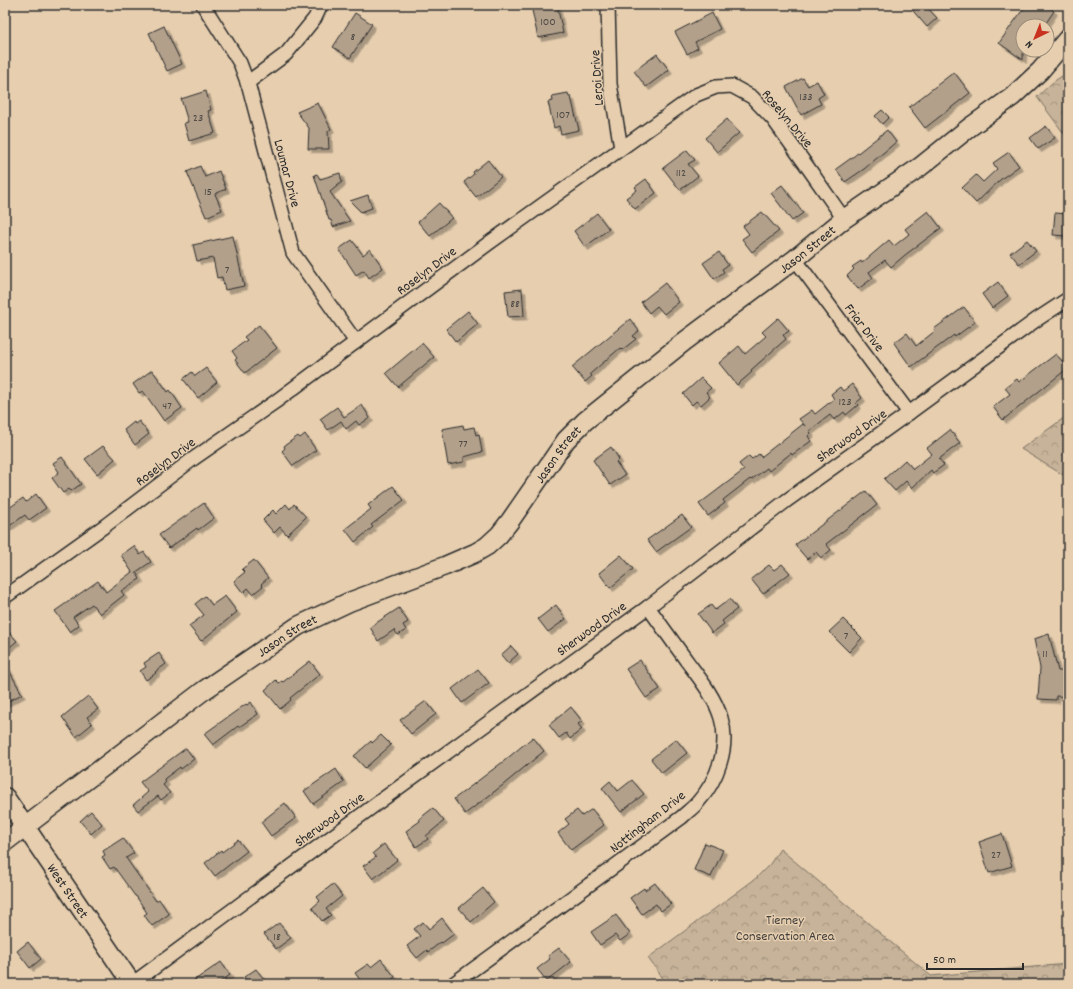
<svg xmlns="http://www.w3.org/2000/svg" width="1073" height="989" font-family="Dekko,sans-serif">
	<defs>
		<pattern id="park-crowns" width="20" height="18" patternUnits="userSpaceOnUse"><rect width="20" height="18" fill="#c7b399"/><path d="M2 6a3 3 0 1 1 6 0M12 15a3 3 0 1 1 6 0" fill="none" stroke="#a2927d"/></pattern>
		<filter id="shadow"><feDropShadow dx="3.5" dy="3.5" stdDeviation="0" flood-color="#0004"/></filter>
	</defs>
	<rect width="100%" height="100%" fill="#e6ceaf"/>
	<filter id="ink" filterUnits="userSpaceOnUse"><feTurbulence type="fractalNoise" baseFrequency=".025" numOctaves="2"/><feDisplacementMap in="SourceGraphic" scale="8" xChannelSelector="R" yChannelSelector="G"/><feConvolveMatrix kernelMatrix="1 2 1 2 8 2 1 2 1" color-interpolation-filters="sRGB"/></filter>
	<g filter="url(#ink)">
		<g fill="url(#park-crowns)" stroke="#796f62">
			<polygon points="1068,72 1068,139 1037,97 1053,82"/>
			<polygon points="1068,415 1068,478 1021,449"/>
			<polygon points="780,849 931,976 1068,964 1068,984 667,984 648,958 755,879 770,864"/>
		</g>
		<g fill="#b2a08b" stroke="#2b2b2b" filter="url(#shadow)">
			<polygon points="541,5 557,5 563,33 538,38 532,10 541,8"/>
			<polygon points="908,5 925,5 937,18 927,27"/>
			<polygon points="1026,5 1046,5 1054,11 1044,26 1023,26 1023,60 999,43"/>
			<polygon points="355,13 372,24 350,58 333,47"/>
			<polygon points="712,13 720,29 695,42 698,48 687,54 675,32"/>
			<polygon points="164,26 182,64 167,71 149,33"/>
			<polygon points="657,54 669,70 646,87 634,71"/>
			<polygon points="954,72 970,93 925,128 909,107"/>
			<polygon points="803,78 808,86 817,81 824,94 818,98 821,104 801,115 786,87"/>
			<polygon points="206,91 211,110 208,111 215,133 189,141 184,123 188,122 181,99"/>
			<polygon points="568,93 569,97 571,97 579,130 561,134 559,126 554,128 548,102 553,101 552,96"/>
			<polygon points="318,103 331,129 328,131 329,149 308,149 309,128 297,112"/>
			<polygon points="882,110 889,117 882,124 875,116"/>
			<polygon points="727,119 739,133 717,152 705,138"/>
			<polygon points="1046,126 1055,138 1038,149 1030,138"/>
			<polygon points="887,130 896,142 864,169 845,182 836,169 854,156"/>
			<polygon points="687,150 695,160 688,164 698,176 680,190 663,168"/>
			<polygon points="1009,152 1019,166 1001,179 976,203 962,188 976,175 983,182 997,169 993,163"/>
			<polygon points="488,160 501,177 476,197 464,182 474,174 473,172"/>
			<polygon points="200,166 205,177 219,171 226,189 215,194 222,210 206,217 187,172"/>
			<polygon points="340,173 342,182 330,192 350,221 333,227 331,220 329,220 314,175 317,174 320,179"/>
			<polygon points="646,179 656,193 635,209 626,198 637,190 635,187"/>
			<polygon points="782,185 803,213 792,221 771,193"/>
			<polygon points="368,195 372,208 361,212 350,201"/>
			<polygon points="439,203 452,218 430,236 418,222"/>
			<polygon points="928,211 941,228 905,255 891,267 885,260 869,272 873,278 858,289 847,276 854,269 852,267 861,261 862,263 889,240 894,246 909,234 905,229"/>
			<polygon points="762,212 779,231 752,252 742,239 749,234 743,226"/>
			<polygon points="597,213 609,229 585,247 574,231"/>
			<polygon points="1055,213 1068,214 1068,233 1066,233 1066,236 1053,235"/>
			<polygon points="233,236 244,286 225,290 222,277 217,278 213,258 197,261 193,245"/>
			<polygon points="352,240 363,255 370,249 383,268 369,278 364,270 356,275 339,249"/>
			<polygon points="1027,240 1036,251 1019,264 1010,253"/>
			<polygon points="719,252 728,265 722,269 724,272 714,279 703,263"/>
			<polygon points="998,282 1008,296 992,308 982,294"/>
			<polygon points="665,283 679,302 664,314 657,306 649,313 641,302"/>
			<polygon points="522,289 524,316 508,317 505,291"/>
			<polygon points="964,307 975,322 955,337 954,335 911,367 894,343 907,333 916,346 935,331 934,329"/>
			<polygon points="468,311 478,324 456,342 446,329"/>
			<polygon points="778,318 789,331 783,335 786,339 751,370 752,372 737,385 719,363 739,346 745,354 766,336 762,332"/>
			<polygon points="630,319 639,331 633,336 636,339 622,350 620,348 590,374 592,376 585,382 572,367"/>
			<polygon points="259,325 277,348 245,373 235,360 237,358 232,351 247,340 244,337"/>
			<polygon points="422,343 434,357 398,387 386,373"/>
			<polygon points="1056,354 1068,368 1003,420 993,407 1010,394 1005,388 1017,379 1019,382"/>
			<polygon points="206,368 217,382 198,398 183,379 192,372 195,376"/>
			<polygon points="152,370 168,392 170,390 182,408 164,421 143,391 139,393 133,384"/>
			<polygon points="701,378 711,388 706,392 710,397 701,405 696,401 692,405 683,394"/>
			<polygon points="852,384 862,398 856,403 858,405 846,415 844,412 834,420 830,415 809,431 811,433 808,436 811,441 792,455 791,453 769,471 767,468 751,480 750,479 723,500 725,503 708,516 699,504 744,470 739,464 749,456 752,459 759,454 761,457 803,424 806,427 799,419 812,410 815,414 834,399 831,394 840,387 843,391"/>
			<polygon points="362,405 370,418 359,425 356,421 346,429 341,421 328,430 320,419 337,407 344,417"/>
			<polygon points="139,421 149,434 135,445 124,430 134,422 135,424"/>
			<polygon points="463,425 464,429 474,427 476,435 479,434 482,452 464,457 464,462 448,465 442,429"/>
			<polygon points="950,430 960,443 939,459 944,465 933,473 931,470 912,488 906,481 895,491 884,479 905,460 913,469 932,454 927,448"/>
			<polygon points="305,434 316,450 293,466 282,451 285,448 284,446 298,436 300,438"/>
			<polygon points="103,446 115,459 97,474 85,459"/>
			<polygon points="611,447 619,459 616,462 625,475 610,485 593,460"/>
			<polygon points="62,457 81,484 71,491 69,489 63,493 52,478 59,472 53,463"/>
			<polygon points="393,486 404,500 371,525 373,527 355,542 345,529 371,509 368,505"/>
			<polygon points="866,491 877,505 826,544 831,550 821,558 816,552 807,559 795,545"/>
			<polygon points="36,494 46,508 29,520 25,515 5,529 5,511 23,498 26,502"/>
			<polygon points="204,503 214,518 198,530 197,528 169,548 159,535"/>
			<polygon points="286,504 290,509 294,504 306,517 287,535 280,527 274,533 263,520 273,510 276,514"/>
			<polygon points="682,515 691,527 656,552 647,540"/>
			<polygon points="134,546 140,555 144,552 151,562 136,572 140,579 121,591 124,595 100,614 92,604 73,617 79,625 70,632 55,611 98,581 106,592 132,572 121,555"/>
			<polygon points="621,555 633,569 610,588 599,573"/>
			<polygon points="254,560 268,578 261,584 263,586 253,594 248,588 243,593 234,581 245,572 242,569"/>
			<polygon points="782,564 790,573 763,594 751,579 769,565 774,570"/>
			<polygon points="205,596 212,605 225,596 237,612 201,641 189,626 204,615 195,604"/>
			<polygon points="730,599 737,609 722,621 724,624 712,633 698,614 711,605 715,610"/>
			<polygon points="556,605 566,619 548,632 538,619"/>
			<polygon points="399,608 408,622 403,625 406,630 398,635 394,630 378,641 370,627"/>
			<polygon points="843,619 862,638 849,652 829,632"/>
			<polygon points="10,633 17,641 5,651 5,638"/>
			<polygon points="1049,634 1058,671 1068,671 1068,697 1056,696 1056,700 1038,699 1040,668 1034,639"/>
			<polygon points="511,646 518,654 508,663 501,655"/>
			<polygon points="159,653 166,664 155,672 156,673 146,680 140,671 146,667 144,663"/>
			<polygon points="640,660 660,689 646,698 626,669"/>
			<polygon points="310,661 320,674 290,698 291,700 280,709 265,690 276,680 279,683 282,681 283,682"/>
			<polygon points="5,663 22,694 5,703"/>
			<polygon points="478,669 489,683 462,703 452,689"/>
			<polygon points="88,696 98,709 87,717 92,724 76,737 62,717"/>
			<polygon points="426,701 436,714 411,734 400,720"/>
			<polygon points="251,702 258,714 239,727 238,726 213,745 204,734 246,704 247,705"/>
			<polygon points="571,707 582,721 578,724 582,729 570,739 566,733 559,738 549,725"/>
			<polygon points="381,735 391,745 365,768 354,756 371,741 372,743"/>
			<polygon points="533,737 544,751 503,785 465,814 454,799 504,761"/>
			<polygon points="676,739 687,753 662,773 651,759"/>
			<polygon points="186,748 194,759 181,769 180,767 164,779 166,782 163,785 170,793 161,800 158,796 138,811 133,805 148,792 140,782"/>
			<polygon points="336,769 344,782 313,804 304,791"/>
			<polygon points="632,780 644,794 621,812 602,788 610,781 618,791"/>
			<polygon points="285,803 296,818 271,836 261,822"/>
			<polygon points="433,808 444,821 426,836 428,839 416,847 406,831 420,821 419,819"/>
			<polygon points="592,809 604,825 571,850 558,833 569,824 565,819 577,810 582,816"/>
			<polygon points="91,811 102,824 91,834 80,821"/>
			<polygon points="1002,834 1012,866 989,873 979,842"/>
			<polygon points="123,838 134,853 126,858 156,901 159,899 169,914 152,926 144,915 147,913 136,896 135,896 114,867 110,869 102,857 105,855 103,851"/>
			<polygon points="238,840 247,851 215,876 205,863 221,850 222,852"/>
			<polygon points="705,843 723,850 711,877 694,870"/>
			<polygon points="384,844 397,860 373,879 363,866 376,857 373,853"/>
			<polygon points="655,883 671,904 661,911 656,904 642,914 630,898 644,888 645,890"/>
			<polygon points="333,884 342,896 326,909 331,915 322,921 312,908 320,901 317,897"/>
			<polygon points="483,888 494,902 471,922 459,908"/>
			<polygon points="616,915 630,934 620,941 615,935 600,945 591,932"/>
			<polygon points="442,918 454,934 442,943 441,942 428,952 427,950 417,958 407,946 420,936 414,929 423,922 429,929"/>
			<polygon points="279,923 291,938 276,949 264,934"/>
			<polygon points="28,942 41,959 30,968 17,951"/>
			<polygon points="559,948 571,962 547,981 537,969 550,959 548,956"/>
			<polygon points="381,959 395,977 386,984 363,984 355,973 368,964 371,967"/>
			<polygon points="221,962 230,975 217,984 189,984"/>
			<polygon points="256,969 263,978 255,984 249,984 244,977"/>
		</g>
		<g fill="none" stroke-linecap="round" stroke-linejoin="round">
			<defs>
				<g id="street">
					<polyline points="203,5 240,63 249,87 293,253 356,342"/>
					<polyline points="608,5 610,84 621,148"/>
					<polyline points="247,83 286,54 315,18 321,5"/>
					<polyline points="795,259 909,413"/>
					<polyline points="5,597 106,525 193,459 275,402 489,243 696,95 716,87 732,86 752,97 773,119 809,169 844,219"/>
					<polyline points="132,984 383,799 648,607 786,501 909,413 1036,320 1068,299"/>
					<path d="M 453,984 L 682,817 C 687,812 693,808 698,802 C 717,781 730,747 721,718 C 715,698 701,680 689,664 C 675,645 662,626 648,607"/>
				</g>
				<g id="secondary">
					<path id="s1" d="M 5,797 L 132,984"/>
					<path id="s2" d="M 5,842 L 203,691 L 298,626 L 349,602 L 445,566 L 475,553 L 487,546 L 499,535 L 510,521 L 566,440 L 585,421 L 685,341 L 795,259 L 844,219 L 920,167 L 970,127 L 1012,97 L 1040,71 L 1068,38"/>
				</g>
			</defs>
			<use href="#street" stroke="#2b2b2b" stroke-width="16"/>
			<use href="#secondary" stroke="#2b2b2b" stroke-width="21"/>
			<use href="#street" stroke="#e6ceaf" stroke-width="13"/>
			<use href="#secondary" stroke="#e6ceaf" stroke-width="18"/>
		</g>
	</g>
	<g text-anchor="middle" stroke-width="3" stroke-linejoin="round" paint-order="stroke">
		<g font-size="12" fill="#4d4843">
			<text x="548" y="25">100</text>
			<text x="353" y="40">8</text>
			<text x="806" y="100">133</text>
			<text x="563" y="118">107</text>
			<text x="198" y="121">23</text>
			<text x="681" y="176">112</text>
			<text x="208" y="195">15</text>
			<text x="227" y="273">7</text>
			<text x="515" y="307">88</text>
			<text x="845" y="405">123</text>
			<text x="167" y="409">47</text>
			<text x="463" y="447">77</text>
			<text x="846" y="639">7</text>
			<text x="1045" y="657">11</text>
			<text x="996" y="858">27</text>
			<text x="277" y="940">18</text>
		</g>
		<g font-size="14" fill="#2b2b2b" stroke="#e6ceaf">
			<text transform="translate(596 78) rotate(-94)" y="5">Leroi Drive</text>
			<text transform="translate(788 118) rotate(50)" y="5">Roselyn Drive</text>
			<text transform="translate(288 173) rotate(75)" y="5">Loumar Drive</text>
			<text dy="5" stroke="none"><textPath href="#s2" startOffset="1010">Jason Street</textPath></text>
			<text transform="translate(426 270) rotate(-37)" y="5">Roselyn Drive</text>
			<text transform="translate(865 327) rotate(53)" y="5">Friar Drive</text>
			<text transform="translate(851 435) rotate(-35)" y="5">Sherwood Drive</text>
			<text dy="5" stroke="none"><textPath href="#s2" startOffset="686">Jason Street</textPath></text>
			<text transform="translate(165 461) rotate(-37)" y="5">Roselyn Drive</text>
			<text transform="translate(591 628) rotate(-36)" y="5">Sherwood Drive</text>
			<text dy="5" stroke="none"><textPath href="#s2" startOffset="350">Jason Street</textPath></text>
			<text transform="translate(329 819) rotate(-36)" y="5">Sherwood Drive</text>
			<text transform="translate(647 821) rotate(-38)" y="5">Nottingham Drive</text>
			<text dy="5" stroke="none"><textPath href="#s1" startOffset="113">West Street</textPath></text>
		</g>
		<g font-size="14" fill="#423f3c" stroke="#e6ceaf">
			<text x="785" y="924">Tierney<tspan x="785" dy="16">Conservation Area</tspan></text>
		</g>
	</g>
	<rect width="1073" height="989" fill="none" stroke="#e6ceaf" stroke-width="20"/>
	<rect x="10" y="10" width="1053" height="969" fill="none" stroke="#2b2b2b" stroke-width="1.5" filter="url(#ink)"/>
	<g transform="translate(1035 38) rotate(223)"><circle r="19" fill="#e6ceaf" stroke="#9b8d7a"/>
	<path d="M0-3L7 15L0 10L-7 15Z" fill="#c8321e"/>
	<text y="-6" font-size="11" font-weight="bold" text-anchor="middle" fill="#2b2b2b">N</text>
	</g>
	<path d="M927 963v6h96v-6" fill="none" stroke="#2b2b2b" stroke-width="2"/>
	<text x="933" y="963" font-size="12" fill="#2b2b2b" stroke="#e6ceaf" stroke-width="3" paint-order="stroke">50 m</text>
</svg>
